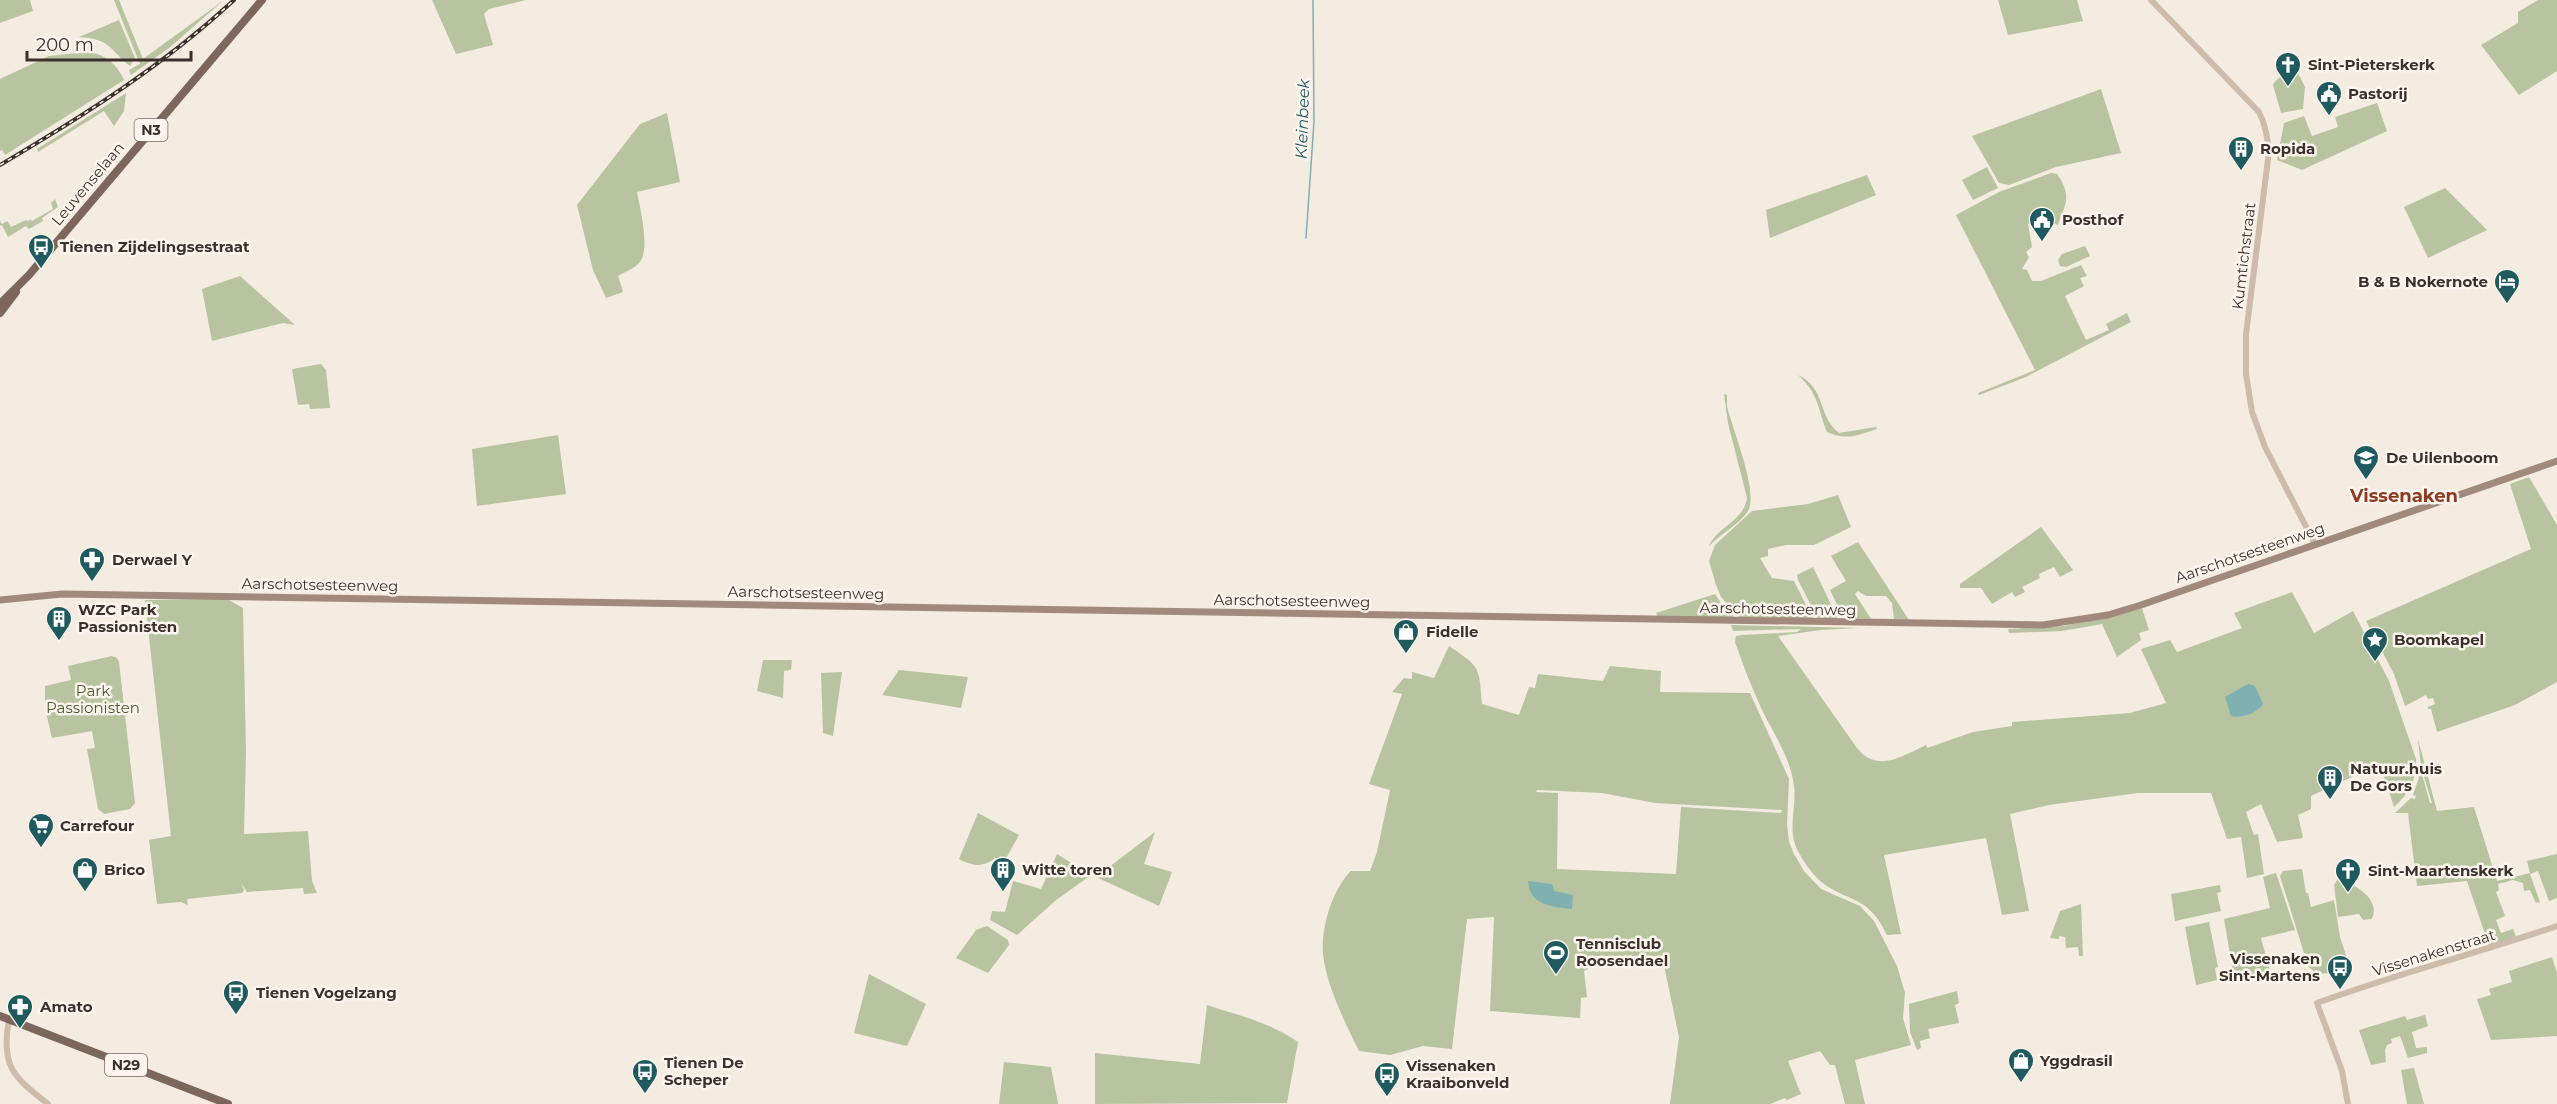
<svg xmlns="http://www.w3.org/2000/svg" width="2557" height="1104" font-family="Montserrat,sans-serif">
	<rect width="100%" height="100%" fill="#f4ebe1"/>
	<g fill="#b8c4a0" fill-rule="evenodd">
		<polygon points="0,0 30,0 33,11 0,23"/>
		<polygon points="114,0 119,0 143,59 224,0 169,48 131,75 129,70 140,64"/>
		<polygon points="432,0 526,0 489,9 484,14 493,45 456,54"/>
		<polygon points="1998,0 2077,0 2083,21 2008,35"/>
		<polygon points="2538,0 2557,0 2557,71 2519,95 2481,45 2518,23 2518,12"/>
		<path d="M 119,20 L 135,58 L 130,66 C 109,49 111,39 79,37 Z"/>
		<path d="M 88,52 C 105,54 117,64 124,80 L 5,155 L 2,150 L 0,151 L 0,79 L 49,56 Z"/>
		<path d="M 2298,73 L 2305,87 L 2303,109 L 2281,113 L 2273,85 C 2277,76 2288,74 2298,73 Z"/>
		<polygon points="2101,89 2121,153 2056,167 2009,185 1999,183 1972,136"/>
		<polygon points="126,93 124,111 114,126 104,111 38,152 37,149"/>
		<polygon points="2377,103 2387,131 2302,170 2277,160 2284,123 2304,116 2312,136 2338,127 2335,117"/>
		<path d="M 667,113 L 680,182 L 637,192 C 640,208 651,251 639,263 C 634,269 624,272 618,276 L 623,292 L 606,298 L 593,270 L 577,205 L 640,124 Z"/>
		<polygon points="1987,167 1998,188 1973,200 1962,180"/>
		<path d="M 2051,173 L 2057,174 C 2072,195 2066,203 2058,225 L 2052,223 L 2054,214 L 2033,212 L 2032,223 L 2028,224 L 2032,247 L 2026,252 L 2029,257 L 2022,269 L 2027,270 L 2032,281 L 2041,281 L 2081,265 L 2087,276 L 2080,278 L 2084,286 L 2065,296 L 2086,340 L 2109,330 L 2106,324 L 2127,313 L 2131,322 L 2026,377 L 1979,395 L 1978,393 L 2035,370 L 1956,215 L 1999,192 Z"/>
		<polygon points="1867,175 1876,195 1770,238 1766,210"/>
		<polygon points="2445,188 2487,230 2428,258 2404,207"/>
		<polygon points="55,199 58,207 42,218 43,221 29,229 26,226 8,237 2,225 0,226 0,221 2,224 7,221 11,227 26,220 29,221 30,219 32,221 53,209 51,203"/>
		<polygon points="2085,246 2090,256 2066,267 2060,266 2058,260 2062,254"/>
		<polygon points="240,276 295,325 283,323 212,341 202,289"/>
		<polygon points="321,364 326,370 330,408 310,409 309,404 298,405 292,369"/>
		<path d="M 1798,375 C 1827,389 1817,416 1839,433 L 1876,427 L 1877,429 C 1858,435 1846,441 1827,432 C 1817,407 1819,394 1798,375 Z"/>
		<path d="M 1724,394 L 1727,395 L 1727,406 C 1732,429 1759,491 1748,511 C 1739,525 1720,534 1709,546 C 1717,527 1744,521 1747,498 L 1728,423 Z"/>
		<polygon points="558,435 566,494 477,506 472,449"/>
		<polygon points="2529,477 2557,525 2557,682 2515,705 2437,732 2431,709 2428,709 2428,707 2435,704 2433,698 2428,699 2426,695 2405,706 2394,674 2366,621 2531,549 2510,484"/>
		<polygon points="1838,495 1851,527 1814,545 1786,545 1768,549 1768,556 1760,558 1772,578 1794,581 1813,619 1739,617 1721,597 1716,585 1709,561 1715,545 1752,511 1808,504"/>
		<polygon points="2041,527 2073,570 2060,577 2054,567 2039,574 2040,578 2022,587 2025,592 2015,597 2012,592 1992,604 1981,588 1960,588 1960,584"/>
		<polygon points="1858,542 1909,620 1894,619 1892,603 1886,596 1866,596 1858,591 1855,594 1871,619 1843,617 1830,590 1846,581 1831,556"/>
		<polygon points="1813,567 1836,615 1837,619 1818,619 1798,580 1797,575"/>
		<path d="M 2292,592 L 2314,633 L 2353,611 L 2389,681 L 2416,759 C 2417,779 2409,794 2394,807 L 2380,764 L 2311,796 L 2311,809 L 2298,815 L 2303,838 L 2277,842 L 2261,804 L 2246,812 L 2254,835 L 2258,834 L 2264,874 L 2247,878 L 2241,837 L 2227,839 L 2211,793 L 2138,793 L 2049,805 L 2010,814 L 2029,911 L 2002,915 L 1986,838 L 1884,855 L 1901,934 L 1887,935 C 1867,892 1846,904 1818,879 C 1810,871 1804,862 1799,853 C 1786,831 1797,809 1794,786 C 1791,759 1774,734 1762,710 C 1752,688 1743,665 1735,642 L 1736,636 L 1742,635 L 1797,632 L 1801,629 L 1733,631 L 1731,625 L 1859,628 L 1821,630 L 1778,636 L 1857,748 C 1877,773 1901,757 1926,745 L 1927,748 L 1973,732 L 2012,726 L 2012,722 L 2130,713 L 2166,703 L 2141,649 L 2170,640 L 2177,652 L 2242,628 L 2234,613 Z"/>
		<polygon points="1715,594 1721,603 1734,617 1658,617 1656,613"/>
		<polygon points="227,599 243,608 246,752 244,834 308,831 312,881 317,893 304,894 303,888 247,892 241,883 244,890 242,893 187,899 188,905 181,902 157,904 149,840 171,836 145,600"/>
		<polygon points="2142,608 2149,630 2139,633 2141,640 2117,657 2102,624 2062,631 2009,633 2008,629 2064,626"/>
		<path d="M 1449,646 C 1481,668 1479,666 1482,704 L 1519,715 L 1529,687 L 1535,688 L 1538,674 L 1603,681 L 1610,666 L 1661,671 L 1660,692 L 1750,693 L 1789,779 L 1787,824 L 1789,842 L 1794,854 L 1804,871 L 1821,889 L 1860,906 L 1874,921 L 1897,966 L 1905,993 L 1903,1018 L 1911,1045 L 1855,1060 L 1865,1104 L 1845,1104 L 1835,1065 L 1830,1065 L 1820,1051 L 1788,1061 L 1801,1094 L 1787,1100 L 1785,1098 L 1770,1104 L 1670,1104 L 1679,1037 L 1662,956 L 1588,956 L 1588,969 L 1584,971 L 1587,997 L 1581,998 L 1580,1018 L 1490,1011 L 1494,917 L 1467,919 L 1452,1049 L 1423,1046 L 1390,1055 L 1359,1051 C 1345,1023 1326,984 1323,954 C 1321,927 1332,890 1351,871 L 1370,871 L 1377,852 L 1390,790 L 1369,784 L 1402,694 L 1392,692 L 1404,678 L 1412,679 L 1412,672 L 1434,678 ZM 1537,790 L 1602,793 L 1655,803 L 1782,810 L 1781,813 L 1681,807 L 1676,874 L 1557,869 L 1558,793 L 1536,792 Z"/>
		<polygon points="112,656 117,658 119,662 135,803 130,809 104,814 98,809 87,749 95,748 92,731 52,738 45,708 45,686 71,680 68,666"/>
		<polygon points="763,660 792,660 791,670 784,671 783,698 757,691"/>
		<polygon points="899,670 968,677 961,708 882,695"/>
		<polygon points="842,672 841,679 833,736 823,733 821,673"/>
		<polygon points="2418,739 2437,811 2474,807 2497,881 2530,873 2527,861 2557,854 2557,898 2549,901 2538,871 2530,874 2540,902 2536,903 2530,890 2524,891 2523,883 2513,880 2498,884 2499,890 2496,892 2505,916 2496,920 2501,933 2513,929 2516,937 2489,946 2467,881 2417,886 2408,813 2395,813 2411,798 2415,799 2416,796 2413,795 2421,771 2430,803 2432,803 2421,767"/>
		<path d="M 978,813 L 1019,835 L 1004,862 L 995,858 C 983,868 972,866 959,859 Z"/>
		<polygon points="1155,832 1144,864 1172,872 1159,906 1096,877"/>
		<polygon points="1057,854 1091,875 1055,901 1017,935 990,920 992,911 1005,912 1013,881 1041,889"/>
		<path d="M 2302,869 L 2306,893 L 2308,893 L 2311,907 L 2334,900 L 2340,937 L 2350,967 C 2335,971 2320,980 2308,966 L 2280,876 L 2283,871 Z"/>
		<polygon points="2276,873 2295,930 2261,938 2270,971 2234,977 2224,919 2270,908 2263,877"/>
		<path d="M 2338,879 C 2355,884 2381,899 2372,919 L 2363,920 L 2359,914 L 2338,917 L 2334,885 Z"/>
		<polygon points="2220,885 2221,892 2217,893 2221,911 2175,921 2171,894"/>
		<polygon points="2081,904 2083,956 2079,956 2078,947 2066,948 2065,937 2059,936 2059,939 2050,938 2060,911"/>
		<polygon points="2209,922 2218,967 2215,968 2217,980 2196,985 2185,927"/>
		<polygon points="987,926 1008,940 1009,945 988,973 956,958 976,930"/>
		<polygon points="2552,957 2557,973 2557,1036 2491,1040 2477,999 2491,995 2489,989 2512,982 2509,971"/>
		<polygon points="869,974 926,1004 907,1046 854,1033"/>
		<polygon points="1957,991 1959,1003 1955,1005 1959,1023 1928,1029 1930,1038 1920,1041 1921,1048 1917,1050 1910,1032 1909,1004"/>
		<path d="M 1207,1005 C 1237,1015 1272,1023 1298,1042 L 1287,1103 L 1095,1104 L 1095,1053 L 1200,1064 Z"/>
		<polygon points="2425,1015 2428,1026 2412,1032 2416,1048 2427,1047 2427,1053 2408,1058 2400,1036 2391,1039 2392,1043 2387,1045 2385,1050 2386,1062 2371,1065 2359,1030 2405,1016 2407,1020"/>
		<polygon points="1004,1062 1051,1067 1058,1104 999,1104"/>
		<polygon points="2414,1068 2424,1104 2407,1104 2401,1070"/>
	</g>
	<g fill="#7fb0b2">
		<path d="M 2248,684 L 2255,686 L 2263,704 C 2257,713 2241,719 2231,716 L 2225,697 Z"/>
		<path d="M 1528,881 L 1552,884 L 1554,891 L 1573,895 L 1572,909 C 1554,907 1529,906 1528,881 Z"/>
	</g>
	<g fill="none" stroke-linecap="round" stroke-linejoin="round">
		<polyline stroke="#7fb0b2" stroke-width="1.5" points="1306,238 1314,122 1313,0"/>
		<g stroke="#cdbbac" stroke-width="6">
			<path d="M 2151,0 L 2259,112 C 2267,128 2269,142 2268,159 L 2246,334 L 2246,374 L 2252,412 L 2265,447 L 2315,544"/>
			<path d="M 9,1020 C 0,1067 15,1078 48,1104"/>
			<path d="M 2348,1104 L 2342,1071 L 2317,1003 C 2396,974 2478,953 2557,926"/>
		</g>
		<polyline stroke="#a18a7d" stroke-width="7" points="0,600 62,594 2043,625 2108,615 2141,605 2557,461"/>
		<g stroke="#7d675c" stroke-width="8">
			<polyline points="0,304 29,275 262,0"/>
			<polyline points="0,313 16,292"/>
			<polyline points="0,1016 228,1104"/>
		</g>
		<defs>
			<path id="rail" d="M 0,165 C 83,116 163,66 234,0"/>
		</defs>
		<use href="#rail" stroke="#3b302b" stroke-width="4"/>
		<use href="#rail" stroke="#fbf5ee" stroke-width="1.5" stroke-dasharray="4.5" stroke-linecap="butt"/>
	</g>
	<defs>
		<symbol id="church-pin" viewBox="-11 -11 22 30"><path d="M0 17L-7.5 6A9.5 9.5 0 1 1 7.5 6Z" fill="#1f5a5e" stroke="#fbf5ee"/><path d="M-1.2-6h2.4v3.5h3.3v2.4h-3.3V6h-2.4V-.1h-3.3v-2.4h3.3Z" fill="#fff"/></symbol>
		<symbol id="civic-pin" viewBox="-11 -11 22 30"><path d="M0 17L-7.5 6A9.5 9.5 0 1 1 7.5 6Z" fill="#1f5a5e" stroke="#fbf5ee"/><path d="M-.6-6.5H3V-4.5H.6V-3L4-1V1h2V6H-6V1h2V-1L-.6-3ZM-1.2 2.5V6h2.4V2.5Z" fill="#fff"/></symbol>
		<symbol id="building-pin" viewBox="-11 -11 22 30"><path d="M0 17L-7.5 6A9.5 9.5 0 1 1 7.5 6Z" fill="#1f5a5e" stroke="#fbf5ee"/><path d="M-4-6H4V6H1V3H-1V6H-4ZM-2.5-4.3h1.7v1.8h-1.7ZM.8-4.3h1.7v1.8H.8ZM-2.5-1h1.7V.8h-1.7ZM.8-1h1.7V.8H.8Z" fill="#fff"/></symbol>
		<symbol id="bus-pin" viewBox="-11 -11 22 30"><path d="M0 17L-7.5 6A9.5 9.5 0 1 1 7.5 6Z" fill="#1f5a5e" stroke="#fbf5ee"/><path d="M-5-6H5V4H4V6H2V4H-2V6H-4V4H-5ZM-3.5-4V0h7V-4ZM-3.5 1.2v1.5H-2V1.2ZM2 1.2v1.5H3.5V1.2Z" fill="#fff"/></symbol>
		<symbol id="hotel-pin" viewBox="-11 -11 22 30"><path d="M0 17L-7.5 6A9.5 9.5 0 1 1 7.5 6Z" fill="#1f5a5e" stroke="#fbf5ee"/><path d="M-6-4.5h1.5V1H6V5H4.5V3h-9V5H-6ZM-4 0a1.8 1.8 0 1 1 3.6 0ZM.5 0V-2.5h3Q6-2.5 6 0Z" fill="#fff"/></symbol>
		<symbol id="school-pin" viewBox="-11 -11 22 30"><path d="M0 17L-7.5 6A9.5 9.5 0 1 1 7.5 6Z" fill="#1f5a5e" stroke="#fbf5ee"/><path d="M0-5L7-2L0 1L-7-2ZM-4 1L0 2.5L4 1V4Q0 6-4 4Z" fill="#fff"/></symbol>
		<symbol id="pharmacy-pin" viewBox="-11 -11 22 30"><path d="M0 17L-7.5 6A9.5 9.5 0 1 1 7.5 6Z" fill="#1f5a5e" stroke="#fbf5ee"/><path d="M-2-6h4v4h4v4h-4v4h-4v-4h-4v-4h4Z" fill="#fff"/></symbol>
		<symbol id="shop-pin" viewBox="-11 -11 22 30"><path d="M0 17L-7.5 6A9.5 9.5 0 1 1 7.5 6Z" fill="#1f5a5e" stroke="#fbf5ee"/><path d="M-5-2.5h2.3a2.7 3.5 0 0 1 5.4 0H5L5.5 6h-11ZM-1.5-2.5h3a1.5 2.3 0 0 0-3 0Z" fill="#fff"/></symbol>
		<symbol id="sight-pin" viewBox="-11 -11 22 30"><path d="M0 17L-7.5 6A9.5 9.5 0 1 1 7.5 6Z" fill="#1f5a5e" stroke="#fbf5ee"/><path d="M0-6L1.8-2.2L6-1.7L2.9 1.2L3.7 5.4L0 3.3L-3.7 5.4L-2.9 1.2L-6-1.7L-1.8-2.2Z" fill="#fff"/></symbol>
		<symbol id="supermarket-pin" viewBox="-11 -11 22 30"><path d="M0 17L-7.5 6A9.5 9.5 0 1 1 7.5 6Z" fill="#1f5a5e" stroke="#fbf5ee"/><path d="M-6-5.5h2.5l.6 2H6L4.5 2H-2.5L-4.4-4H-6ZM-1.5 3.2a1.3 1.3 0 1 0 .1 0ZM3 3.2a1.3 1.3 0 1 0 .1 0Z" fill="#fff"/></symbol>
		<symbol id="stadium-pin" viewBox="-11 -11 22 30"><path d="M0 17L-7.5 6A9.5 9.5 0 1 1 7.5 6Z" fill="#1f5a5e" stroke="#fbf5ee"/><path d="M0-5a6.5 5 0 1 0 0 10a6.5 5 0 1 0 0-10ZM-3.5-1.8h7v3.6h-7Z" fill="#fff"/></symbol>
	</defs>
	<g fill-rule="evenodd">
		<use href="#church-pin" x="2273" y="50" width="30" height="40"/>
		<use href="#civic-pin" x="2314" y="79" width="30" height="40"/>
		<use href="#building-pin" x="2226" y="134" width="30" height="40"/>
		<use href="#civic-pin" x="2027" y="205" width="30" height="40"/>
		<use href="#bus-pin" x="26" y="232" width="30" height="40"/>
		<use href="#hotel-pin" x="2492" y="267" width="30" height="40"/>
		<use href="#school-pin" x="2351" y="443" width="30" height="40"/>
		<use href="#pharmacy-pin" x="77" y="545" width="30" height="40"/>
		<use href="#building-pin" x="44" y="604" width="30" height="40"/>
		<use href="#shop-pin" x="1391" y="617" width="30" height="40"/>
		<use href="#sight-pin" x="2360" y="625" width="30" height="40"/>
		<use href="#building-pin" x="2315" y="763" width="30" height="40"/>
		<use href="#supermarket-pin" x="26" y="811" width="30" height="40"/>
		<use href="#shop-pin" x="70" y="855" width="30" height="40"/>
		<use href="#building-pin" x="988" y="855" width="30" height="40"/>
		<use href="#church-pin" x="2333" y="856" width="30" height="40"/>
		<use href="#stadium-pin" x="1541" y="938" width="30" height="40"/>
		<use href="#bus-pin" x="2325" y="953" width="30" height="40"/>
		<use href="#bus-pin" x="221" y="978" width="30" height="40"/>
		<use href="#pharmacy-pin" x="5" y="992" width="30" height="40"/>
		<use href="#shop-pin" x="2006" y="1046" width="30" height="40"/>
		<use href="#bus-pin" x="630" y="1057" width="30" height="40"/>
		<use href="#bus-pin" x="1372" y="1060" width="30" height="40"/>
	</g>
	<g text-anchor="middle" stroke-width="5" stroke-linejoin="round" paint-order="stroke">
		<g fill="#fbf5ee" stroke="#756b66" stroke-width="1.5">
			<rect x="134.5" y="119" width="33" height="22" rx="4.5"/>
			<rect x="105" y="1054" width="42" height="22" rx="4.5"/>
		</g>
		<g font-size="14" font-weight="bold" fill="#3b302b">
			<text x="151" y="135">N3</text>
			<text x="126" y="1070">N29</text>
		</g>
		<g font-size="15" font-weight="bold" fill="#3b302b" stroke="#fbf5ee" text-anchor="start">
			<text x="2308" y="70">Sint-Pieterskerk</text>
			<text x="2348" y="99">Pastorij</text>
			<text x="2260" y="154">Ropida</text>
			<text x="2062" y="225">Posthof</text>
			<text x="60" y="252">Tienen Zijdelingsestraat</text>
			<text x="2488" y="287" text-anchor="end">B &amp; B Nokernote</text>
			<text x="2386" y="463">De Uilenboom</text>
			<text x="112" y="565">Derwael Y</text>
			<text x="78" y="615">WZC Park<tspan x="78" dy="17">Passionisten</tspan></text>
			<text x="1426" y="637">Fidelle</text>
			<text x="2394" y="645">Boomkapel</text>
			<text x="2350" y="774">Natuur.huis<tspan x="2350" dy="17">De Gors</tspan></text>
			<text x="60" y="831">Carrefour</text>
			<text x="104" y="875">Brico</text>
			<text x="1022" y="875">Witte toren</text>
			<text x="2368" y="876">Sint-Maartenskerk</text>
			<text x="1576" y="949">Tennisclub<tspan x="1576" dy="17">Roosendael</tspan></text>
			<text x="2320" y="964" text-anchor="end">Vissenaken<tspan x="2320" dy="17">Sint-Martens</tspan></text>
			<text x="256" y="998">Tienen Vogelzang</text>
			<text x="40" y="1012">Amato</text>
			<text x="2040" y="1066">Yggdrasil</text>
			<text x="664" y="1068">Tienen De<tspan x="664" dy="17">Scheper</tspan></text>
			<text x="1406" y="1071">Vissenaken<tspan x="1406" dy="17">Kraaibonveld</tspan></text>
		</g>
		<g font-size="15" fill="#3b302b" stroke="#fbf5ee">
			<text transform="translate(88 184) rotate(-50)" y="5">Leuvenselaan</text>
			<text transform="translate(2244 256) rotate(-83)" y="5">Kumtichstraat</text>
			<text transform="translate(2250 553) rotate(-19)" y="5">Aarschotsesteenweg</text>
			<text transform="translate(320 585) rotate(1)" y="5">Aarschotsesteenweg</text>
			<text transform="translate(806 593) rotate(1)" y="5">Aarschotsesteenweg</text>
			<text transform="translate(1292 601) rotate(1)" y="5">Aarschotsesteenweg</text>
			<text transform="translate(1778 609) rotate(1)" y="5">Aarschotsesteenweg</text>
			<text transform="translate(2434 953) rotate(-17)" y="5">Vissenakenstraat</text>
		</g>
		<g font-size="15" fill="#4a5a2e" stroke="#fbf5ee">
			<text x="93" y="696">Park<tspan x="93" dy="17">Passionisten</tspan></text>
		</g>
		<g font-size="16" font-style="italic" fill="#1f5a5e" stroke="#fbf5ee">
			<text transform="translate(1302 119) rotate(-88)" y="6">Kleinbeek</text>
		</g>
		<g font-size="18" font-weight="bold" fill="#8c3b22" stroke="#fbf5ee">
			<text x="2404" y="502">Vissenaken</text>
		</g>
	</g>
	<path d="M27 51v9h164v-9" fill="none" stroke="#3b302b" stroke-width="3"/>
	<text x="36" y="51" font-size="18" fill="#3b302b" stroke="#fbf5ee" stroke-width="4.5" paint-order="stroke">200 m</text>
</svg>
